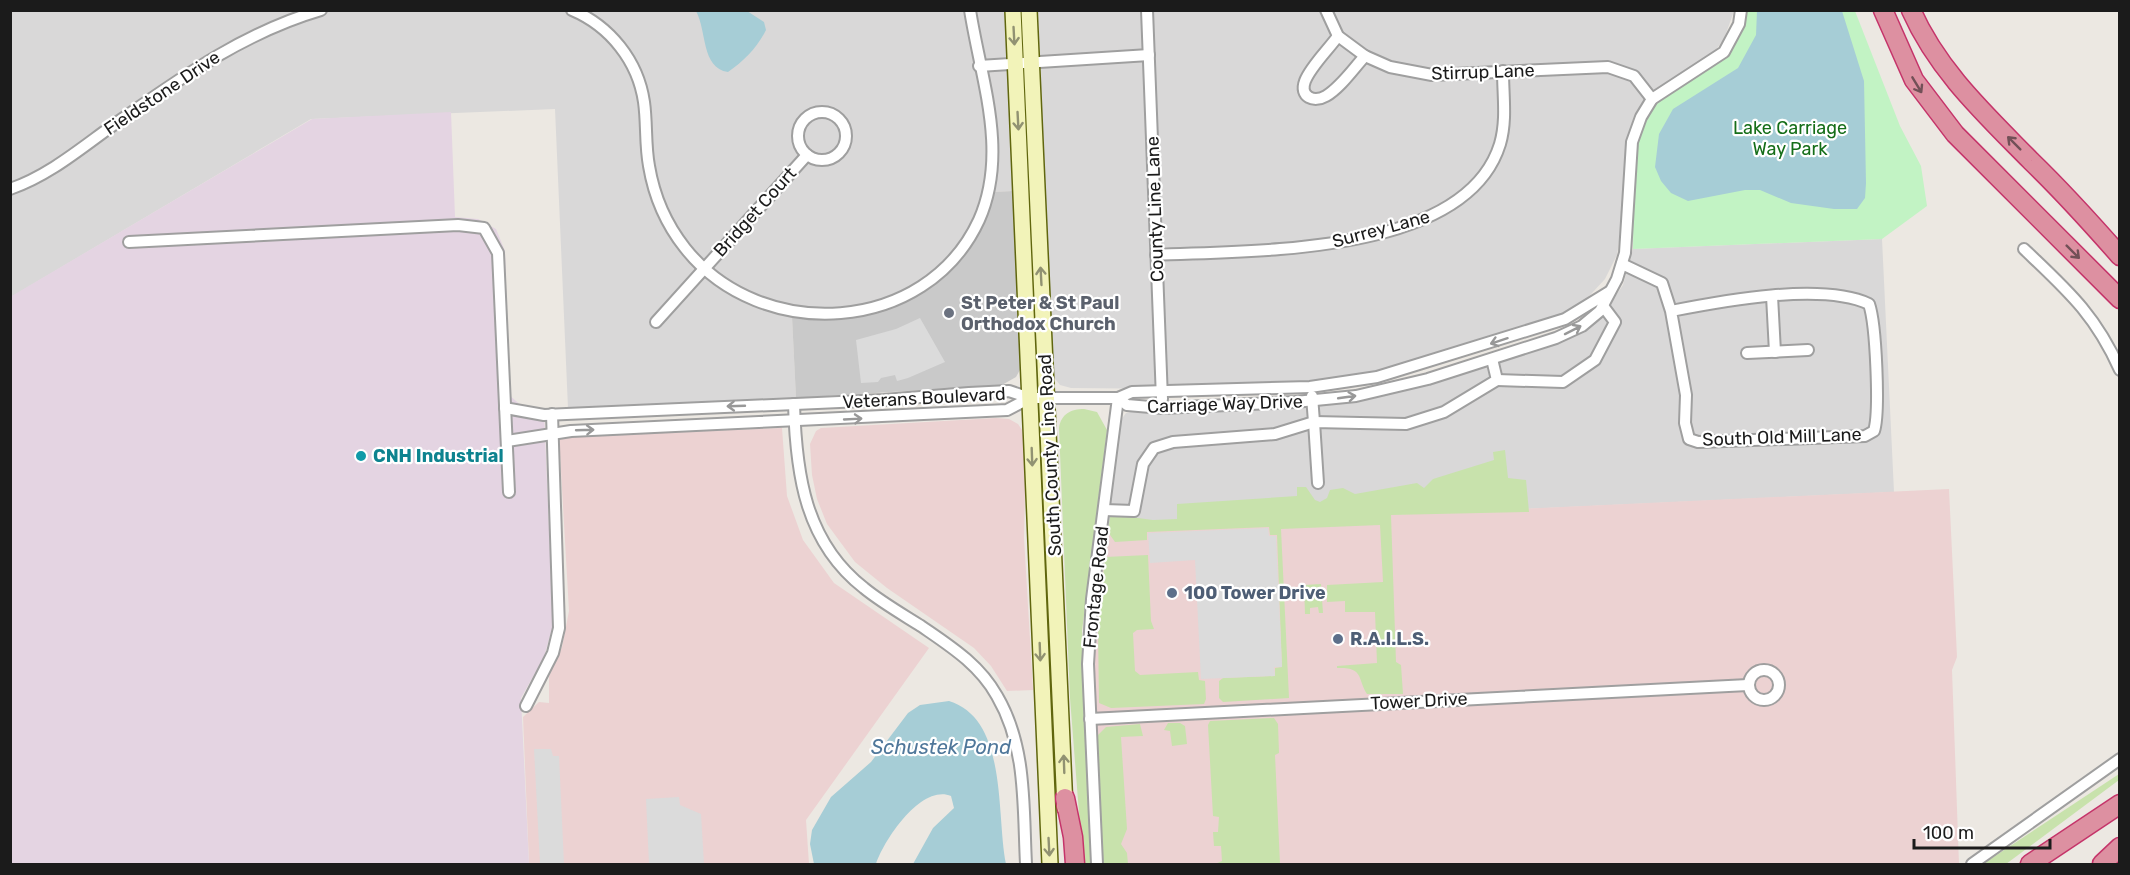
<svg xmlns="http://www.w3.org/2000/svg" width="2130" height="875" font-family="Rubik,sans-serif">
	<rect width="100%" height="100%" fill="#ece8e2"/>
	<g fill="#d9d8d8">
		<polygon points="10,11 1005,11 1013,191 993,192 936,278 838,318 792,317 796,398 568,408 555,109 311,119 11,297"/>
		<polygon points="1038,11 1734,11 1724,39 1715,51 1644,103 1634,117 1628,134 1625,155 1623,215 1617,255 1605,279 1580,306 1564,314 1386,370 1322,381 1178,389 1071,388 1060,385 1052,375"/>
		<polygon points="1882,239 1894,492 1106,528 1121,420 1126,413 1136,411 1162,413 1321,406 1355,401 1434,383 1542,348 1569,339 1601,317 1623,285 1633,249"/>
	</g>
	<g fill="#ecd2d2">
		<polygon points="996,418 1009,419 1018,424 1022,430 1026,449 1024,538 1033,690 1007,691 991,666 974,648 887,588 855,562 827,524 817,499 812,475 810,444 816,431 821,428"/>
		<polygon points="782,428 787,496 803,540 834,583 929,648 806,820 809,864 529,864 523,717 539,702 549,703 549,676 562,647 569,611 559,436"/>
		<polygon points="1949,489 1957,657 1952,670 1959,864 1101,864 1094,641 1106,528"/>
	</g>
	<polygon fill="#e4d4e2" points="451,112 455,217 478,219 496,229 505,251 509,395 523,407 544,410 553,625 544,657 521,698 529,864 11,864 10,297 312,119"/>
	<polygon fill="#c9c9c9" points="1013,191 1021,368 1016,377 1002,385 796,398 792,317 838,318 936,278 993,192"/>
	<g fill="#c8e2ac">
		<path d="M 1084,409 L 1097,412 L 1107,430 L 1082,631 L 1091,864 L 1083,864 L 1070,698 L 1059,428 C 1061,414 1071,409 1084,409 Z"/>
		<path d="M 1505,450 L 1508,478 L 1526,480 L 1529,512 L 1391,515 L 1396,662 L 1401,665 L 1403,694 L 1367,694 C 1357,678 1364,667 1337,668 L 1337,666 L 1377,663 L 1375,612 L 1345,612 L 1345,601 L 1327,602 L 1327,585 L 1383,582 L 1380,525 L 1281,529 L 1289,698 L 1223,702 L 1219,698 L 1219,681 L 1223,678 L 1275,676 L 1275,668 L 1282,667 L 1277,535 L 1270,535 L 1269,527 L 1147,532 L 1147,540 L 1115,542 L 1108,532 L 1110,517 L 1115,515 L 1153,520 L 1177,519 L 1177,504 L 1297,496 L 1297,487 L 1306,487 L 1315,500 L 1320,502 L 1327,498 L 1330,490 L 1343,488 L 1355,494 L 1417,483 L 1424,488 L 1433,479 L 1494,460 L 1493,452 Z"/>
		<polygon points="1148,555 1151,621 1154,629 1137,630 1133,633 1135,671 1140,675 1198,672 1199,680 1205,681 1206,699 1204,704 1111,708 1099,703 1098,627 1105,557"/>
		<polygon points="1321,584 1323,613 1319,613 1318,607 1310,608 1310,614 1305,614 1304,585"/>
		<polygon points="1274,718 1278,724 1279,753 1275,755 1280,864 1215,864 1222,861 1221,846 1214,846 1213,832 1218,832 1219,817 1213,816 1208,725 1210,721"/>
		<polygon points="1168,723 1180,723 1185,726 1187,744 1172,746 1170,731 1164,730"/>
		<polygon points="1140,724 1143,736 1121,737 1127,829 1121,844 1127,853 1128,864 1103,864 1097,736 1106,727"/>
		<polygon points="2119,774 2119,780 2006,864 1983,864"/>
	</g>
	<path fill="#c2f3c4" d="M 1747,11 L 1855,11 L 1900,126 L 1921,166 L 1927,206 L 1882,239 L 1633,249 C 1634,217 1630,154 1642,126 C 1664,75 1731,82 1747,11 Z"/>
	<g fill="#dbdbdb">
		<polygon points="920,318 945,362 908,378 897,381 895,375 881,378 878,382 861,383 856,340 896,329"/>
		<polygon points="1268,528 1269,536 1276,536 1282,667 1274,667 1275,676 1201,679 1195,560 1150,563 1148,533"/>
		<polygon points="534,749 551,749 553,756 559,756 564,864 540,864"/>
		<polygon points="679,797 680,805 701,814 704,864 649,864 646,799"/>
	</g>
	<g fill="#a6cdd6">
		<path d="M 696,11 L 747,11 L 764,22 L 766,30 C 757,48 744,61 728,72 C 701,68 707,31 696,11 Z"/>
		<polygon points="1757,11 1842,11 1864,81 1866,183 1865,198 1857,209 1834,209 1791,203 1760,190 1745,190 1688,201 1671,193 1661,181 1655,167 1659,134 1673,109 1738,68 1756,35"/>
		<path d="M 949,701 C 1008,719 996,814 1006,864 L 913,864 L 933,828 L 954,808 L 951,796 C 921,784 884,840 876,864 L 814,864 L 810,844 L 812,830 L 831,797 L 871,762 L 908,713 L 920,705 Z"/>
	</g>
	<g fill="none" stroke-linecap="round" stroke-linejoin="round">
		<defs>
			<g id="minor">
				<path d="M 572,10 C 610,26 638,61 644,102 C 647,123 645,145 649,166 C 654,196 666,224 685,248 C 761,344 926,335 979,220 C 1009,152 981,80 970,10"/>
				<polyline points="1147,10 1162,399"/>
				<polyline points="1326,10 1338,36 1365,56 1390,67 1432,75 1608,67 1634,76 1652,99"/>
				<path d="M 1338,36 C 1328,50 1311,66 1305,81 C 1299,97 1314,103 1326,96 C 1341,87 1353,69 1365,56"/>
				<polyline points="979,66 1149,55"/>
				<circle cx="822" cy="136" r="24"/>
				<path d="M 10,189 C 48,176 80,149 112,126 C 178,80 242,33 321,10"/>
				<polyline points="129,242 458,225 484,228 498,253 509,492"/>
				<path d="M 2024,249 C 2067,290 2095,314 2120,370"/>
				<path d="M 1156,255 C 1251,250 1465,257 1500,144 C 1507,120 1503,96 1503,71"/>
				<path d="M 1622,264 L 1662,283 L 1671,311 C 1722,301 1822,282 1869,304 C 1876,324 1880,412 1874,431 L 1865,436 L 1698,442 L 1689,439 L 1685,423 L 1686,395 L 1671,311"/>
				<polyline points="1772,296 1775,352"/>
				<polyline points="656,322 807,155"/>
				<polyline points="1747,353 1808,350"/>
				<polyline points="1497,380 1563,382 1595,360 1615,322 1603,306"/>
				<polyline points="1118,398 1127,405 1162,408 1295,402 1356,396 1428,379 1556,338 1582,326 1600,311 1617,279 1625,253 1632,142 1641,117 1652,99 1724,52 1739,24 1741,10"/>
				<path d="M 794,404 C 796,474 805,542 864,588 C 881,602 902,614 921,626 C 950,646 979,664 997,696 C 1027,747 1023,807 1026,864"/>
				<polyline points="505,408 544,415 884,400 969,393 1009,391 1030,398 1118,398 1132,392 1310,387 1377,377 1565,319 1609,292"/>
				<polyline points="507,441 571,431 1007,410 1030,398"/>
				<polyline points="1318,483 1314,422 1406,424 1444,412 1497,380 1492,359"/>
				<polyline points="1104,510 1134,511 1143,464 1154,448 1173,442 1275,434 1314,422 1312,396"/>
				<circle cx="1764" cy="685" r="15"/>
				<polyline points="526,706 553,653 559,628 552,414"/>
				<polyline points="1090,719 1748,685"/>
				<polyline points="1097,864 1088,664 1092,599 1118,398"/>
				<polyline points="1972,864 2120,759"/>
			</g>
			<g id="secondary">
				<polyline points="1013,10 1050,864"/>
				<polyline points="1029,10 1065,808"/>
			</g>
			<g id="motorway">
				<polyline points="1883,10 1914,80 1955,134 2120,299"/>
				<path d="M 1911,10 C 1938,71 1985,114 2031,161 C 2062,191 2091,223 2120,256"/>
				<polyline points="1065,798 1073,837 1075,864"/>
				<polyline points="2030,864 2120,804"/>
				<polyline points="2102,864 2120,847"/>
			</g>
		</defs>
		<use href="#minor" stroke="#9f9f9f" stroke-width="14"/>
		<use href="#secondary" stroke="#60660e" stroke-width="18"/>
		<use href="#motorway" stroke="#c5346a" stroke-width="21"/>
		<use href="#minor" stroke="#fff" stroke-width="10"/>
		<use href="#secondary" stroke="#f2f3b9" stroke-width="15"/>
		<use href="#motorway" stroke="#dd90a1" stroke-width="18"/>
	</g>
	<defs><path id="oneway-shaft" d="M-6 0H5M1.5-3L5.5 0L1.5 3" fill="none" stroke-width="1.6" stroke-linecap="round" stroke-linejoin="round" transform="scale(1.5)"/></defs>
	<g stroke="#919272">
		<use href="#oneway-shaft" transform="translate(1014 36) rotate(87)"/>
		<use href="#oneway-shaft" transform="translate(1018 121) rotate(87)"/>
		<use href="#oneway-shaft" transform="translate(1041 276) rotate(-93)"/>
		<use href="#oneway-shaft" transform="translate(1032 457) rotate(88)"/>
		<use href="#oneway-shaft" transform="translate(1040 652) rotate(88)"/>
		<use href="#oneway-shaft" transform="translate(1064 764) rotate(-92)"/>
		<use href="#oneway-shaft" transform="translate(1049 847) rotate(87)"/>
	</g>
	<g stroke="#725057">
		<use href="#oneway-shaft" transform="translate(1917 85) rotate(59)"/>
		<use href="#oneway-shaft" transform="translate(2014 143) rotate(-135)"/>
		<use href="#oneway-shaft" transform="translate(2073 252) rotate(45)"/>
	</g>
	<g stroke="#989898">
		<use href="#oneway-shaft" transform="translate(1573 330) rotate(-27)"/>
		<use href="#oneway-shaft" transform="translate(1499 341) rotate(162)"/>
		<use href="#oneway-shaft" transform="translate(1347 397) rotate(-8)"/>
		<use href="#oneway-shaft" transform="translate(736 406) rotate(178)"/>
		<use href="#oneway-shaft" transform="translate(853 419) rotate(-3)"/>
		<use href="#oneway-shaft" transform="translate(585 430) rotate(-2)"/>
	</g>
	<circle fill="#6b7280" stroke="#fff" stroke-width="2" cx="949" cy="313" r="6"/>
	<circle fill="#0f9aa8" stroke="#fff" stroke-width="2" cx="361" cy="456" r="6"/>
	<g fill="#5c6f8a" stroke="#fff" stroke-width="2">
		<circle cx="1172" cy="593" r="6"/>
		<circle cx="1338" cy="639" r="6"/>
	</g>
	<g text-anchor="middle" stroke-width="4.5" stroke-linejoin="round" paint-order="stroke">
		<g font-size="18" fill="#1b1b1b" stroke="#fff">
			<text transform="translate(1483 72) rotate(-2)" y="6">Stirrup Lane</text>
			<text transform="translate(162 93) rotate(-34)" y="6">Fieldstone Drive</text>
			<text transform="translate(1155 209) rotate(-92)" y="6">County Line Lane</text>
			<text transform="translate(755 212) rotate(-48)" y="6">Bridget Court</text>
			<text transform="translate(1381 229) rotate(-15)" y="6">Surrey Lane</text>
			<text transform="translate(924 398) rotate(-3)" y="6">Veterans Boulevard</text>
			<text transform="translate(1225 404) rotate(-2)" y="6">Carriage Way Drive</text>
			<text transform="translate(1782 437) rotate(-2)" y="6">South Old Mill Lane</text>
			<text transform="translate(1050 455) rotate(-93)" y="6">South County Line Road</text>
			<text transform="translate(1096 587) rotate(-84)" y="6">Frontage Road</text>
			<text transform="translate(1419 701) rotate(-3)" y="6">Tower Drive</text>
		</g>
		<g font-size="18" fill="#156e19" stroke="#fff">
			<text x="1790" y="134">Lake Carriage<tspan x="1790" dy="21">Way Park</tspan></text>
		</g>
		<g font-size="18" font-weight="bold" fill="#5b616d" stroke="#fff" text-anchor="start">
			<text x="961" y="309">St Peter &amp; St Paul<tspan x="961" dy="21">Orthodox Church</tspan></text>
		</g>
		<g font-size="18" font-weight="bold" fill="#0d838f" stroke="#fff" text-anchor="start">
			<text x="373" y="462">CNH Industrial</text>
		</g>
		<g font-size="18" font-weight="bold" fill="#4e5e75" stroke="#fff" text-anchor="start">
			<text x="1184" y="599">100 Tower Drive</text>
			<text x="1350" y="645">R.A.I.L.S.</text>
		</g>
		<g font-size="20" font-style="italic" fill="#4f779a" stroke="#fff">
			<text x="941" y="754">Schustek Pond</text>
		</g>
	</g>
	<rect width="2130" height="875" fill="none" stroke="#1b1b1b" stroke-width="24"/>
	<path d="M1914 839v9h136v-9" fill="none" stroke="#1b1b1b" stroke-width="3"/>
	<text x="1923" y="839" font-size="18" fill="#1b1b1b" stroke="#ffffff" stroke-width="4.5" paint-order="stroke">100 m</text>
</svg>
